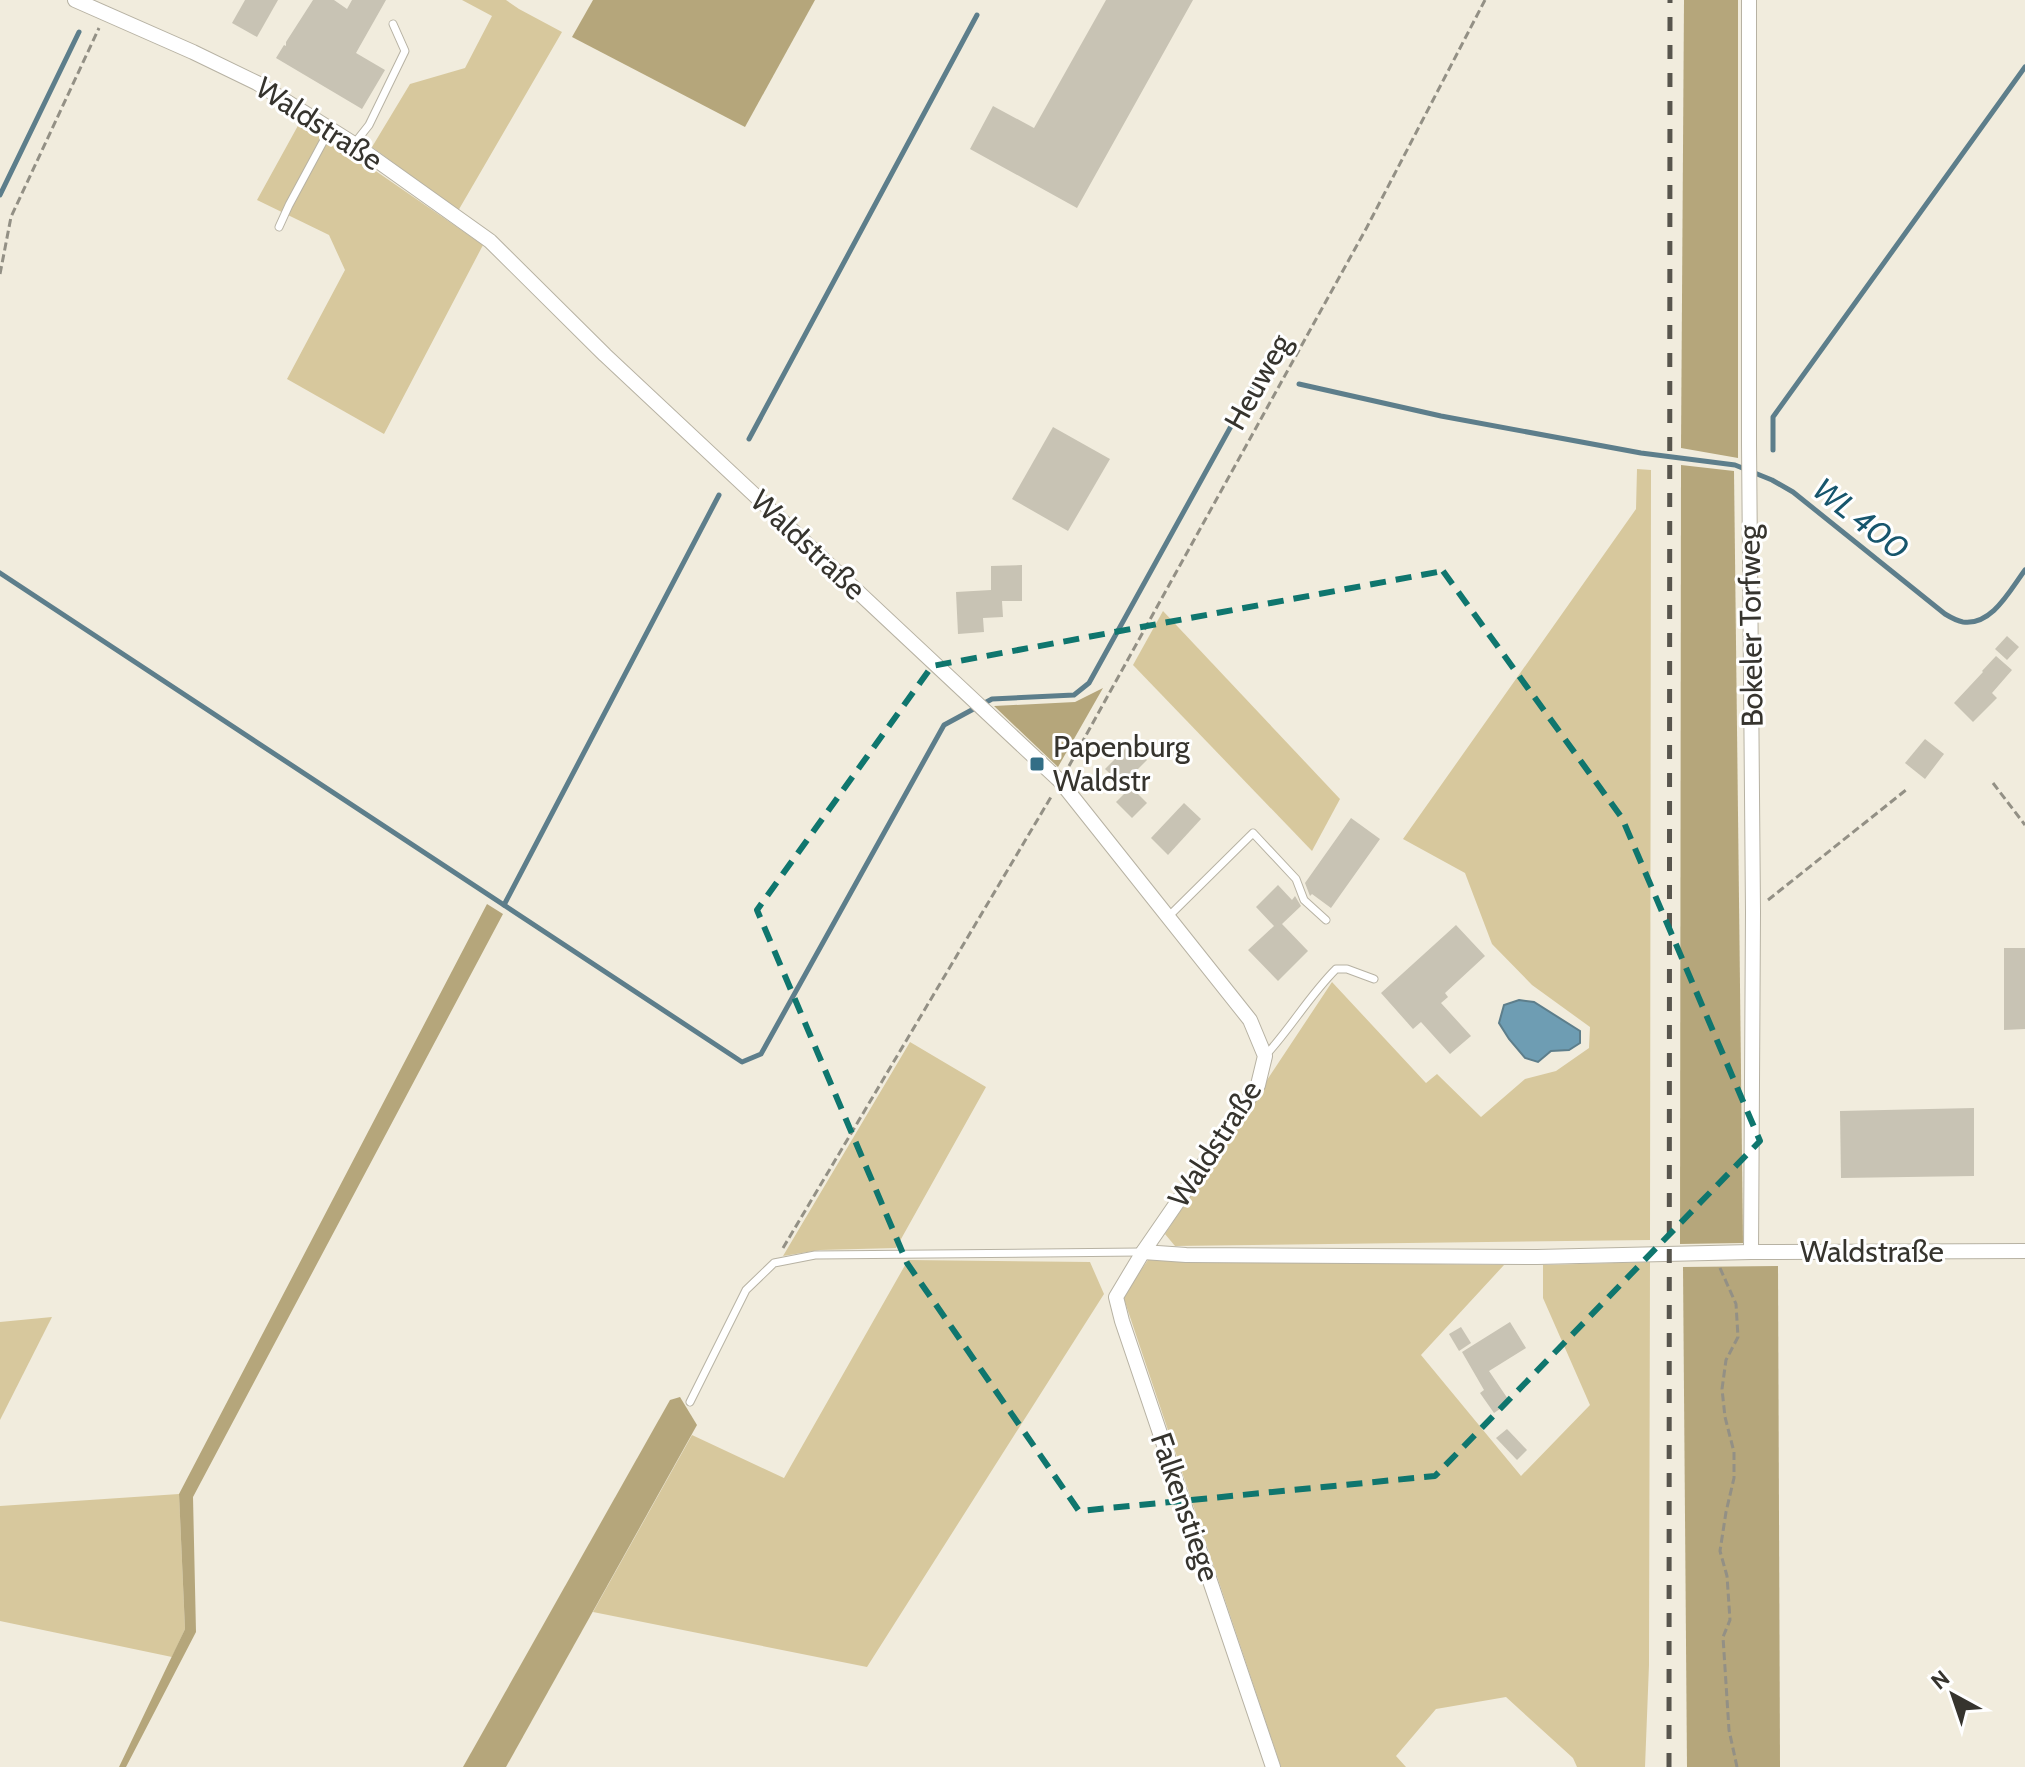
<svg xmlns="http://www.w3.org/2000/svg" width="2025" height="1767" font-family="Cabin,sans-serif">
	<rect width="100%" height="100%" fill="#f1ecdd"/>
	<g fill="#d7c89d">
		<polygon points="462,0 506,0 519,9 562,32 458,211 372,147 410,84 465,68 492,16"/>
		<polygon points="300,122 354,156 483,245 384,434 287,379 345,270 329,235 257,200"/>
		<polygon points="1637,469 1651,470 1650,1240 1175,1246 1165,1234 1332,982 1426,1083 1437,1074 1481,1117 1525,1079 1556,1071 1589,1048 1590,1027 1532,985 1492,944 1465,873 1403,839 1636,509"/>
		<polygon points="1163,611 1340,799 1312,851 1133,665"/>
		<polygon points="910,1042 986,1087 896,1248 820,1250 783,1256"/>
		<polygon points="908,1260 1090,1262 1104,1294 867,1667 593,1612 692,1435 784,1478"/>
		<polygon points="1148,1260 1504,1265 1421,1355 1521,1476 1590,1405 1543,1298 1543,1265 1650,1262 1649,1665 1645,1767 1577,1767 1573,1758 1506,1697 1436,1709 1396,1756 1406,1767 1281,1767 1123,1296"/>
		<polygon points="52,1317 0,1420 0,1322"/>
		<polygon points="179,1494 185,1629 172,1657 0,1621 0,1506"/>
	</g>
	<g fill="#b5a67b">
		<polygon points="593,0 815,0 745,127 572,37"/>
		<polygon points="1684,0 1738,0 1738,458 1681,448"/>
		<polygon points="1681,465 1734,471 1743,1243 1680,1244"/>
		<polygon points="1103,688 1058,767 994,706 1075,702"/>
		<polygon points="487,904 503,914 193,1497 196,1632 126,1767 119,1767 185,1629 179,1494"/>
		<polygon points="1778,1266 1780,1767 1687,1767 1683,1267"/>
		<polygon points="680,1397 697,1425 506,1767 463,1767 670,1400"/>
	</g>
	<polygon fill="#6e9db3" stroke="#5d7e8b" stroke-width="2" points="1519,1000 1534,1002 1580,1031 1580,1043 1569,1050 1551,1051 1538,1062 1525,1058 1509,1039 1499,1023 1504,1005"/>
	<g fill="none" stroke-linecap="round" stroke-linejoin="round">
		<g stroke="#5d7e8b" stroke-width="5">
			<polyline points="0,195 79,32"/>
			<path d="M 1299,384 L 1441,416 L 1641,453 L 1735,465 L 1772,480 L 1793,492 L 1945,614 C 1950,617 1957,621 1963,622 C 1992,626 2010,590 2025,570"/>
			<polyline points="749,439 977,15"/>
			<polyline points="1773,450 1773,417 2025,67"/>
			<polyline points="0,573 742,1062 761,1054 944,725 992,699 1074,695 1089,683 1256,381 1267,377"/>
			<polyline points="504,905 719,495"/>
		</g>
	</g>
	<g fill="#c8c3b4">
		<polygon points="245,0 278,0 257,37 232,23"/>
		<polygon points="313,0 334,0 347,9 352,0 386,0 356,53 385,70 362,109 276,58 284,45 286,46 286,42"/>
		<polygon points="1106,0 1193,0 1077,208 970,149 993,106 1034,128"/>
		<polygon points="1053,427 1110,459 1068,531 1012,499"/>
		<polygon points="1022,565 1022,601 1002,601 1003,617 983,618 984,632 958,634 956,592 991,590 991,566"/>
		<polygon points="2007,636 2019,647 2007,660 1995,649"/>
		<polygon points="1996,656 2012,670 1992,693 1997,698 1973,722 1954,703 1983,672 1982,671"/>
		<polygon points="1925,739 1944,754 1925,779 1905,763"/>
		<polygon points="1130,744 1147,760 1122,785 1105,769"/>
		<polygon points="1131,787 1147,803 1132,818 1116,802"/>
		<polygon points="1184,803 1201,819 1168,855 1151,838"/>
		<polygon points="1351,818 1380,839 1331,908 1312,894 1310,896 1305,883"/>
		<polygon points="1278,885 1292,900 1295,896 1301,906 1282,924 1308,951 1278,981 1248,950 1274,926 1256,907"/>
		<polygon points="1456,925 1485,956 1445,993 1448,997 1441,1003 1471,1036 1450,1054 1421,1022 1413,1029 1381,993"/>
		<polygon points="2004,948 2025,948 2025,1029 2004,1030"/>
		<polygon points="1974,1108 1974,1176 1841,1178 1840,1111"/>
		<polygon points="1510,1322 1526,1348 1489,1371 1510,1402 1494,1413 1480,1393 1484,1390 1462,1352"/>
		<polygon points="1461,1327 1471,1343 1459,1351 1449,1334"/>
		<polygon points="1507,1429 1527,1450 1517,1460 1496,1438"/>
	</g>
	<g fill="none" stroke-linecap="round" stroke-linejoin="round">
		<defs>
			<g id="lane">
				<polyline points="354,144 369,125 405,51 393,24"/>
				<polyline points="279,227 289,205 330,129"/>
				<polyline points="1168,917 1253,833 1296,879 1304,900 1326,920"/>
				<path d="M 1265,1056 C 1291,1028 1309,996 1336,969 L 1347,969 L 1374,979"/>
				<polyline points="690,1402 746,1290 774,1263 815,1255 1140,1252"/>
			</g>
			<g id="street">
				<polyline points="75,0 193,52 257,83 354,144 490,241 605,355 1060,781 1250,1020 1265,1056 1258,1085 1143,1252 1116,1297 1122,1321 1273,1767"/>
				<polyline points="1749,0 1749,444 1753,912 1751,1252"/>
				<polyline points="1143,1252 1186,1255 1537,1257 1751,1252 2025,1251"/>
			</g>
		</defs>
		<use href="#lane" stroke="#b7b2a3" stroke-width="9"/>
		<use href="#street" stroke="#b7b2a3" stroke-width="16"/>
		<g stroke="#939085" stroke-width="3" stroke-dasharray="8 4" stroke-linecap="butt">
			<polyline points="0,274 11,217 99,28"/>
			<polyline points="1069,766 1367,227 1485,0"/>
			<polyline points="1993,783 2025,825"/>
			<polyline points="1768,900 1906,790"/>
			<polyline points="783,1248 1051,797"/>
			<polyline points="1720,1268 1736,1304 1738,1337 1726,1360 1722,1389 1725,1417 1734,1452 1734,1478 1726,1512 1720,1551 1727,1576 1730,1620 1723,1637 1729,1730 1737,1767"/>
		</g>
		<use href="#lane" stroke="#fff" stroke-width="7"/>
		<use href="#street" stroke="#fff" stroke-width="14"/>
		<polyline stroke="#58554d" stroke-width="5" stroke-dasharray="14 14" stroke-linecap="butt" points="1669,1767 1670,0"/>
	</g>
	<path fill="none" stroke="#0f766e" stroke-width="6" stroke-dasharray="16 10" stroke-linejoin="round" d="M 1443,571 L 1622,818 L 1760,1141 L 1435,1476 L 1079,1511 L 907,1263 L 757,910 L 932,666 Z"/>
	<rect fill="#336e86" stroke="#fff" stroke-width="3" x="1029" y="756" width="16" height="16" rx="4"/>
	<g text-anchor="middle" stroke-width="6" stroke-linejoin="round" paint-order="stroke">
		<g font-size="30" fill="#36342e" stroke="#fff">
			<text transform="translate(319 124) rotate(33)" y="10">Waldstraße</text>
			<text transform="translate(1258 382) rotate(-61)" y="10">Heuweg</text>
			<text transform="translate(808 545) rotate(43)" y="10">Waldstraße</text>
			<text transform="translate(1751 626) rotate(-91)" y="10">Bokeler Torfweg</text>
			<text transform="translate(1215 1144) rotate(-57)" y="10">Waldstraße</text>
			<text x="1872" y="1262">Waldstraße</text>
			<text transform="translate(1185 1507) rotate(71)" y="10">Falkenstiege</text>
		</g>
		<g font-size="30" fill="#36342e" stroke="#fff" text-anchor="start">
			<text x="1053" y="757">Papenburg<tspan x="1053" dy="34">Waldstr</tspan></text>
		</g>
		<g font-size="32" font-style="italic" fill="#17566d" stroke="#fff">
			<text transform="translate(1861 519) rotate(38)" y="11">WL 400</text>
		</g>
	</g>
	<g transform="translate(1953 1695) rotate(320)" stroke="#ffffff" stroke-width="6" paint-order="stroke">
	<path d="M0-6L14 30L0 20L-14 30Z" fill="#36342e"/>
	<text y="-12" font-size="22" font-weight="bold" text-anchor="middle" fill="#36342e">N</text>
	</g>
</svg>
